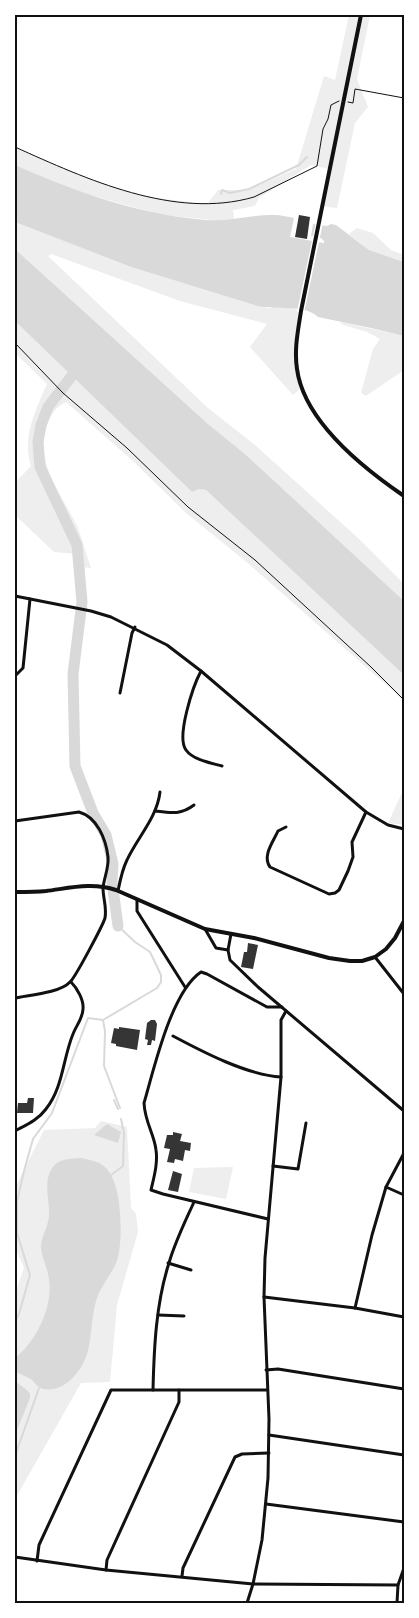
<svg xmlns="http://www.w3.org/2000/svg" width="419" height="1618" font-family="'PT Serif',serif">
	<rect width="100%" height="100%" fill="#fff"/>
	<g fill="#eee">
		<path d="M 349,15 L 370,15 L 357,79 L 368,107 L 355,123 L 337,208 L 321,206 L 329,169 L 311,165 L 259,198 L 255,206 L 233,210 L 234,220 L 224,221 L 161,215 L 66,188 L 15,165 L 15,147 C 53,163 91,181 130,192 C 155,199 181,201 207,204 L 218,190 L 248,190 L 296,169 L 324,76 L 335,80 Z"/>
		<polygon points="15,222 131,267 258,306 269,308 280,306 299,310 294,352 300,389 293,395 250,347 267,324 180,301 51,254 48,256 208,408 255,445 358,538 404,584 404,601 245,454 208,424 15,249"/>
		<polygon points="357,228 373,233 391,250 404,255 404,262 369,250 349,234"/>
		<path d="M 15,321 L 192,492 L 199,489 L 206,490 L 404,675 L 404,702 L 392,690 L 249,564 L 186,513 L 134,462 L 66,402 C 56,407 51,414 47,425 C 33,462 63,496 78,528 C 83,541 86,555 91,568 L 80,567 L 77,554 L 54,552 L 15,515 L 15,483 L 31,466 C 22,437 35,411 47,384 L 15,353 Z"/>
		<polygon points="341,322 404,336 404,370 366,396 361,393 373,349 380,339 367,332 341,324"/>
		<polygon points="404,788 404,825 388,823"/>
		<polygon points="101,1121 127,1127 131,1208 136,1214 138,1232 117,1305 110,1382 81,1383 15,1499 15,1294 24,1268 15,1247 15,1188 44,1130 95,1128"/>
		<polygon points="233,1167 226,1199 189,1192 194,1168"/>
	</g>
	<g fill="#d9d9d9">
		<path d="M 15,165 C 76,192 140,215 206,220 C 230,222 253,214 275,215 C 281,215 288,217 294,218 L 290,237 L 324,243 L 324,241 L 321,238 L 311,236 L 313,224 L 327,226 L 331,224 L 336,225 L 369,250 L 404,262 L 404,336 L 371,328 L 318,317 C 305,304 275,310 258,306 L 131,267 L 15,222 Z"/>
		<polygon points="15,249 208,424 245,454 404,601 404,675 206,490 199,489 192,492 15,321"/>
		<polygon points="107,1124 121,1132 118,1143 94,1135"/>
		<path d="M 81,1158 C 90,1160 99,1161 106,1168 C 122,1184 123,1236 118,1257 C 115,1271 101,1284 96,1301 C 91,1318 92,1337 87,1354 C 82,1371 64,1393 44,1389 C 38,1388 36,1384 32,1380 C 27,1376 20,1375 15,1371 L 15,1358 C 36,1342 53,1307 49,1280 C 48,1268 41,1257 41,1246 C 42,1234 50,1224 49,1212 C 49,1197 43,1181 53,1167 C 59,1158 72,1159 81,1158 Z"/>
		<polygon points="15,1381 28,1391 30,1394 30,1398 18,1428 15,1430"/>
	</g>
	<polygon fill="#fff" points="316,222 323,223 304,313 297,312"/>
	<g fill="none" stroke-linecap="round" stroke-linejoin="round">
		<g stroke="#d9d9d9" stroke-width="2">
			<polyline points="221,194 222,190 230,193 249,189 299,165 307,157"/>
			<polyline points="103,1020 157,988 161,982 161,975 150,952 135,942 118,926"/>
			<polyline points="103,1020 105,1031 104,1066 120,1108"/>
			<polyline points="114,1100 118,1109"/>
			<polyline points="111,1175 123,1166 124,1133 121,1119"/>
			<polyline points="15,1321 19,1314 30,1275 17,1233 17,1202 24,1171 33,1139 52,1113 88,1018 103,1020"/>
			<polyline points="15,1456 39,1388"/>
		</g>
		<polyline stroke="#d9d9d9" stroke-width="11" points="80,365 48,407 41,425 38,442 40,467 77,545 82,602 73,674 75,766 93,813 106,835 113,864 112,882 118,926"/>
	</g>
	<g fill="#353535">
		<polygon points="299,215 310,217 307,239 295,237"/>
		<polygon points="248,943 258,945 253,969 241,967 244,952 247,952"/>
		<polygon points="151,1020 155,1020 157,1024 155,1041 152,1040 151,1045 147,1045 148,1040 145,1039 147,1023"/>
		<polygon points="119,1027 140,1030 137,1050 116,1046 116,1044 111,1043 114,1028 119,1029"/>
		<polygon points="28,1098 34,1098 33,1113 17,1113 18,1103 27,1103"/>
		<polygon points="173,1132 182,1134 180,1141 191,1143 190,1151 185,1150 183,1161 175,1159 174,1163 167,1162 170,1149 164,1148 167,1135 173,1135"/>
		<polygon points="173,1171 182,1174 178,1192 168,1190"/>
	</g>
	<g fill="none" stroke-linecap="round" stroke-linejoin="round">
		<g stroke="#111" stroke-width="1">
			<polyline points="348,102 353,103 355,89 404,98"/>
			<path d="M 15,147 C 86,179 175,220 254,197 L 317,166 L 323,129 L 328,119 L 331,105 L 339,101"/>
			<polyline points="15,343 63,393 127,448 188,507 255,560 371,667 404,700"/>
		</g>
		<g stroke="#111" stroke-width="3">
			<polyline points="15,596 91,611 111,617 167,645 201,671 366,812 388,825 404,829"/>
			<path d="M 201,671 C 193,686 176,737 186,750 C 193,760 211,763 222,766"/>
			<polyline points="15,676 23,668 30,599"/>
			<polyline points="120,693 132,633 135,627"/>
			<path d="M 155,811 C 171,813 181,815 194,805"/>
			<path d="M 15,821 L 79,812 C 97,817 106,839 108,857 C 109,868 104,878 103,888 C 103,898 107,908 105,918 C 103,925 75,978 70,982 C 60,993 29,995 15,998"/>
			<path d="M 286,827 L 278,831 C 273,842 262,856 270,867 L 329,894 L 335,893 L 339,890 L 348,871 L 353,857 L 352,842 L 366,812"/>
			<path d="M 118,891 C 120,881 122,870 127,860 C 137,838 157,818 160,792"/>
			<polyline points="137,900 137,911 185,987"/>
			<polyline points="205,929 216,948 228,950"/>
			<polyline points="231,934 228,950 230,960 258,987 404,1111"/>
			<polyline points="375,957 404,994"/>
			<path d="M 173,1036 C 203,1052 247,1075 281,1077"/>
			<path d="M 15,1131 C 26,1125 38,1120 46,1109 C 63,1088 63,1058 73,1034 C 76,1026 83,1018 83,1009 C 84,1000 77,988 71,982"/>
			<polyline points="273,1166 298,1169 306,1123"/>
			<polyline points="386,1187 404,1195"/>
			<path d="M 194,1202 C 185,1222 175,1242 169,1263 C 156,1303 154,1348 153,1390 L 267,1390"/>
			<path d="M 268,1219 L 163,1194 L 151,1190 C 154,1177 158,1163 156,1150 C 154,1133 145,1123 144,1103 C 154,1069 171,992 201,972 L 207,974 L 267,1007 L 282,1007"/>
			<polyline points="168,1263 191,1270"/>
			<polyline points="264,1297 355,1308 404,1317"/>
			<polyline points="355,1308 372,1235 386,1187 404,1153"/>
			<polyline points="158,1315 184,1316"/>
			<polyline points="266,1370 278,1369 404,1389"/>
			<polyline points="269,1435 404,1455"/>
			<polyline points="266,1504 404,1522"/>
			<polyline points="15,1557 106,1570 253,1584 398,1585"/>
			<polyline points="37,1561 39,1545 111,1390 153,1390"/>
			<polyline points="106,1570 107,1560 179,1402 179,1390"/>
			<polyline points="182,1576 183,1568 235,1457 242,1454 269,1453"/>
			<polyline points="247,1603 253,1584 262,1540 268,1478 269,1419 264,1297 265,1258 281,1077 281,1020 286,1011"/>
			<polyline points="397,1603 398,1585 404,1568"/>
		</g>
		<g stroke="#111" stroke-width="4">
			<path d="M 361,15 L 301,311 C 298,331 294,349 297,369 C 304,421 363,468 404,496"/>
			<path d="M 15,892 C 25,892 36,892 46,891 C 70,888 92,882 116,890 L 205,929 L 254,938 L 329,958 L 350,961 L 362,961 L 375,957 L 386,949 L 395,938 L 404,921"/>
		</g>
	</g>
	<rect width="419" height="1618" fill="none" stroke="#ffffff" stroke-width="32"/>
	<rect x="16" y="16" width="387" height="1586" fill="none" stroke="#111" stroke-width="2"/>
</svg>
